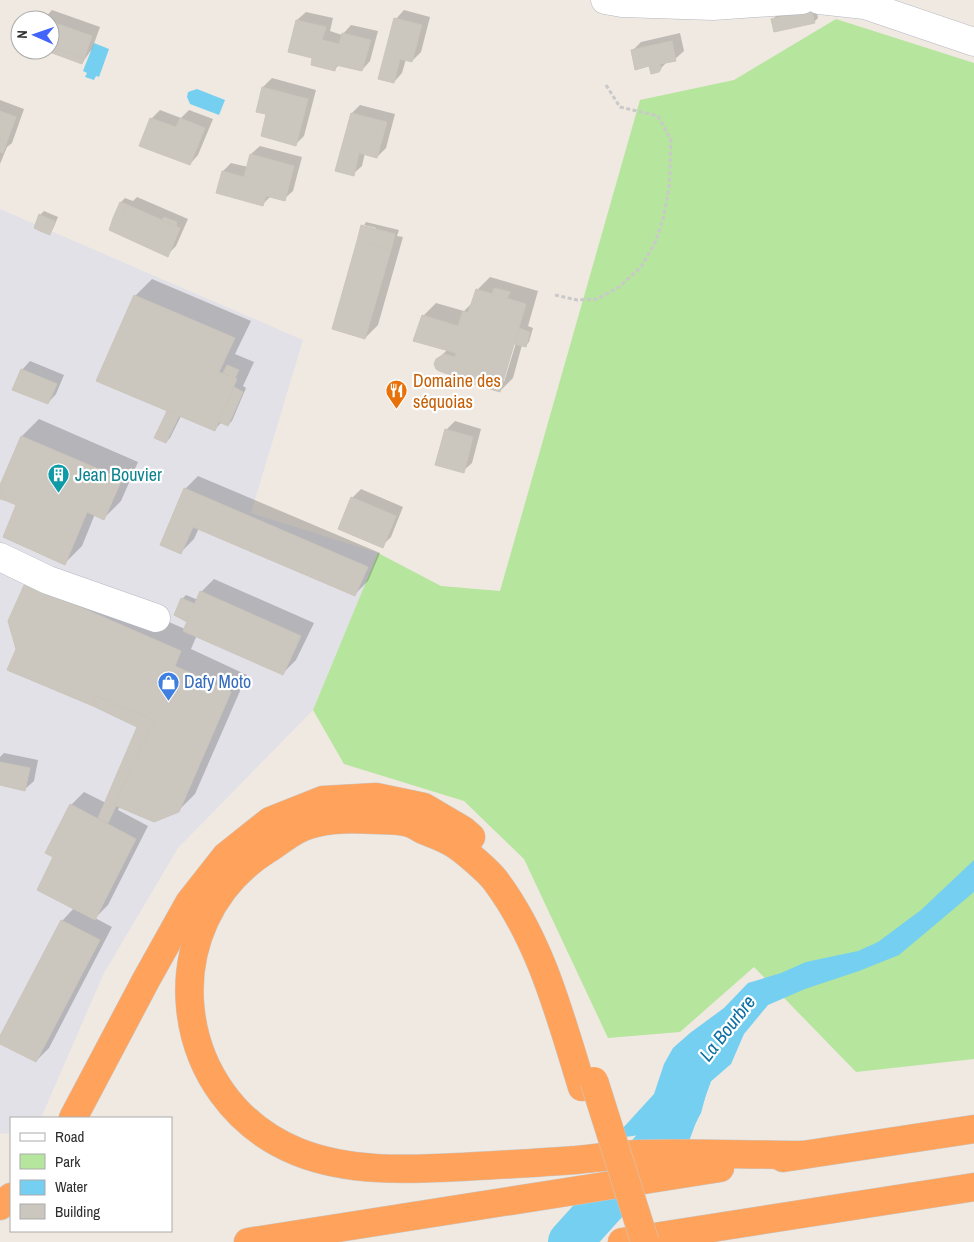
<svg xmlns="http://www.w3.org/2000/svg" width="974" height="1242" font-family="'Archivo Narrow',sans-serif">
	<rect width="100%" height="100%" fill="#efe9e1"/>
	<polygon fill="#e3e1e8" points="0,209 303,340 251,513 378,553 313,710 178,848 104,973 41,1118 11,1118 11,1133 0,1134"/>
	<polygon fill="#b6e59e" points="836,19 974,63 974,1059 856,1072 754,967 680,1032 608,1038 524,859 464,801 344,764 313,710 378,553 441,586 500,591 640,100 734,80"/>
	<g fill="#75cff0">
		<polygon points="94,43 109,49 99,77 96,76 94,80 85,77 87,73 83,71"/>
		<polygon points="197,89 225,100 219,115 190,104 187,97 188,92"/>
		<polygon points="974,860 974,892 899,955 859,971 805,989 768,1005 744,1034 731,1064 709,1083 701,1113 693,1128 625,1137 622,1129 654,1094 664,1064 673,1048 690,1033 724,1008 748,983 781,973 806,962 858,951 878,942 921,910"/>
	</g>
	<g fill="#0003" fill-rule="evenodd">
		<polygon points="813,8 816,8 818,18 814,22 772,20 776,16"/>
		<polygon points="52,10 100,27 92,49 82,63 48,50 50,50 50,20 43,20"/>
		<polygon points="404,10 430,17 421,52 412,61 406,59 402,73 394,82 396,19"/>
		<polygon points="306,12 333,18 330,31 342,35 351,25 378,31 370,61 362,70 340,64 334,70 314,57 290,51 297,20"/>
		<polygon points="680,33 684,51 675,59 668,61 658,71 633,50 641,42"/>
		<polygon points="272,78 316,90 304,136 296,144 268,113 257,111 263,87"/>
		<polygon points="0,100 24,109 12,143 7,147 0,164"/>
		<polygon points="360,105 395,114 386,148 377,157 365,153 362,166 353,174 352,113"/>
		<polygon points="160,110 181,118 189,110 213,119 198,155 190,164 151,119"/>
		<polygon points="260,146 302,157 293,191 284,199 271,196 263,204 223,171 231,163 248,167 251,154"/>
		<polygon points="137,197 188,219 176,246 167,255 110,230 121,202 125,198 133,201"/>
		<polygon points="44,211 58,217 53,229 49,233 40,215"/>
		<polygon points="366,222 399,230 397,236 403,237 378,325 365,338 362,226 376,230 376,228 364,225"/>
		<path d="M 490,277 L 538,291 L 528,326 L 533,328 L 529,342 L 525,346 L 522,345 L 513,378 L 500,391 L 437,360 L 447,350 L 423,316 L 436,303 L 464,311 L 473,302 L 477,290 ZM 513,343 L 516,343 L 504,382 L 502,381 Z"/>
		<polygon points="152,279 251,321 235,354 254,362 243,386 246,388 232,421 228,425 222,422 214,430 181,416 170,438 166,442 169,411 135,296"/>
		<polygon points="30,361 64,375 56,394 48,403 22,370"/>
		<polygon points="39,419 138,462 121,501 104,518 95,514 82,546 65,563 18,505 0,497 0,489 22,436"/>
		<polygon points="455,421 481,429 472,463 463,471 446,430"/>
		<polygon points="198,476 380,553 368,581 355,594 199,528 194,539 181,552 185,489"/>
		<polygon points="361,489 403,507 391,537 382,546 352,498"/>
		<polygon points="43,567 185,629 191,616 182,599 186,595 198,600 201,592 214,579 314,623 296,660 283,673 197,635 191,649 247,675 195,794 178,811 120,806 118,810 148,826 108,905 95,918 112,927 49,1048 36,1061 0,1042 0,1038 62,921 74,908 55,857 47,853 71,805 84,792 106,803 139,726 17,649"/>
		<polygon points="4,753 38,760 34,781 25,789 0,784 0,757"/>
	</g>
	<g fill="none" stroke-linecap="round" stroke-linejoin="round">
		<polyline stroke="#75cff0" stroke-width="44" points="570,1242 669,1132 690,1075"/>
	</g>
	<g fill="#cbc7bf" stroke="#cbc5ba">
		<polygon points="808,11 812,12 815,23 774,32 771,19"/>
		<polygon points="394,18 422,25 412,62 400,59 394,83 378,79"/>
		<polygon points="296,20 326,27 322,40 339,44 342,33 371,40 362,71 336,65 335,71 311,65 312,58 288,52"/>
		<polygon points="50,21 92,36 84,59 57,49 55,54 44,50 50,50"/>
		<polygon points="672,41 676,61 660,64 661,69 659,72 651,74 649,66 635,70 631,50"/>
		<polygon points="57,49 84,59 82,64 55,54"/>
		<polygon points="262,87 308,99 296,146 261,136 266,114 256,112"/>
		<polygon points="0,111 16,117 3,153 0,152"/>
		<polygon points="351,113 387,122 377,158 359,153 354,176 335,171"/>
		<polygon points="150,118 176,127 180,118 205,128 190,165 139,146"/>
		<polygon points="250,154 294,166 285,201 266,196 263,206 216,193 222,171 244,177"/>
		<polygon points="120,202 128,205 120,221 113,218"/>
		<polygon points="128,205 180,228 168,257 109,230 113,218 120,221"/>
		<polygon points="39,214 47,218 40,231 34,228"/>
		<polygon points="164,217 177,222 176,226 162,220"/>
		<polygon points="47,218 55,221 50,235 40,231"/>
		<polygon points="361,225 395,234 391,250 357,241"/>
		<polygon points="357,241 391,250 365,339 332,329"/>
		<polygon points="494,288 510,292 507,298 492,294"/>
		<polygon points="476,289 526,304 500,392 450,377 450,375 439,371 436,369 434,364 436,359 444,354 455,357 456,353 413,341 422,315 458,326 463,311 468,313"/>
		<polygon points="134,295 235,338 219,372 237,379 215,431 96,381"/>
		<polygon points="519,328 530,332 526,347 514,344"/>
		<polygon points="227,365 239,370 235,378 223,373"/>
		<polygon points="21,369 57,384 48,404 12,390"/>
		<polygon points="234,387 243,392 228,426 219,422"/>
		<polygon points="167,411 179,416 166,443 154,438"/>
		<polygon points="445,429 473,437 464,473 435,465"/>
		<polygon points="21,436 122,479 104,520 87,512 65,565 3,537 16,505 7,501 0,485"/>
		<polygon points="0,486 7,501 0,499"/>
		<polygon points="184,488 368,567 355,596 193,527 181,554 160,545"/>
		<polygon points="351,497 396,516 383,548 338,529"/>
		<polygon points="25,583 181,651 175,666 231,692 179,812 154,822 114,805 154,720 96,696 93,706 7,670 16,649 8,621"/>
		<polygon points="200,591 301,636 283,675 183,631"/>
		<polygon points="181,598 195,604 187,622 174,615"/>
		<polygon points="96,696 154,720 114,805 116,806 108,823 98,818 137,727 93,706"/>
		<polygon points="0,762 30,768 25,791 0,785"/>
		<polygon points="70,804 136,839 95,920 37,890 53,857 45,853"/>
		<polygon points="61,920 100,940 36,1062 0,1044 0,1036"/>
	</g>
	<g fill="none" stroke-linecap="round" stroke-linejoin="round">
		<defs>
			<g id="minor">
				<polyline points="605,0 622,3 713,6 802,0"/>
				<polyline points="819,0 865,5 974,42"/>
				<polyline points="0,557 48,580 156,618"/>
			</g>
			<g id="highway">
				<path d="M 582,1087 C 560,1016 541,941 495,880 C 488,871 465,851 454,844 C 445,838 433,834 423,830 C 418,827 411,823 405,822 C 396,820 386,820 377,820 C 355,819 331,818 309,825 C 295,828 281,841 268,849 C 150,923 169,1100 298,1152 C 348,1172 406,1170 460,1167 C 498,1165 537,1163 576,1160 C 596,1158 617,1155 637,1154 C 692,1152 747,1155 801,1155"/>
				<polyline points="73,1118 146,980 189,903 226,856 270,821 323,800 376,797 424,807 463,830 471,837"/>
				<polyline points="783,1158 974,1129"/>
				<polyline points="0,1206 11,1197"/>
				<polyline points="248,1242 720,1168"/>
				<polyline points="622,1242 974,1187"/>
			</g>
		</defs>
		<use href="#minor" stroke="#b4b7c1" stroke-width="29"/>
		<use href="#highway" stroke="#c9c9c9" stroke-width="29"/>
		<polyline stroke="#c9c9c9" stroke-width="3" stroke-dasharray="4 2.5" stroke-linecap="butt" points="555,295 577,300 597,299 619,287 641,267 655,243 663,219 669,189 671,140 658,116 620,107 606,85"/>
		<use href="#minor" stroke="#fff" stroke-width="28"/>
		<use href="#highway" stroke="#ffa35c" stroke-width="28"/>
		<defs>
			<polyline id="highway-bridge" points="594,1081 645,1242"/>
		</defs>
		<use href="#highway-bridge" stroke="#c9c9c9" stroke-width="29" stroke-linecap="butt"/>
		<use href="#highway-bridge" stroke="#ffa35c" stroke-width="28"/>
	</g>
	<defs>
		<symbol id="restaurant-pin" viewBox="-11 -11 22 30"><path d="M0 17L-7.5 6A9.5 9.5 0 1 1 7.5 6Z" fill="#e8710a" stroke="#fff"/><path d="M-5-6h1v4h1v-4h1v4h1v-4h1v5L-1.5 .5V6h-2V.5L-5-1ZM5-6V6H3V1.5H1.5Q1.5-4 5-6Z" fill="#fff"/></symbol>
		<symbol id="building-pin" viewBox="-11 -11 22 30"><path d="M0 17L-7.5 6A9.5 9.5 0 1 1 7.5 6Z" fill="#0f9aa8" stroke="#fff"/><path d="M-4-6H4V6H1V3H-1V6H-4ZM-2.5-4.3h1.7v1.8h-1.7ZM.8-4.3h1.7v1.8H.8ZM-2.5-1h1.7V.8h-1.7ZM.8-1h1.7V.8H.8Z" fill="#fff"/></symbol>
		<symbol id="shop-pin" viewBox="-11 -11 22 30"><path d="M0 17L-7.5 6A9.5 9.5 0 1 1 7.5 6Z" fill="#3f7fe0" stroke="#fff"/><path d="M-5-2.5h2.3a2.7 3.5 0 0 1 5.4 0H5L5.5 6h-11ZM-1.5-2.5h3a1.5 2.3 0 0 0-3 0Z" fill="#fff"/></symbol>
	</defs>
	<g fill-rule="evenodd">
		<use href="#restaurant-pin" x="384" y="378" width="25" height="34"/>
		<use href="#building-pin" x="46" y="462" width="25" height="34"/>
		<use href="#shop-pin" x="156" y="670" width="25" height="34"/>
	</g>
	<g text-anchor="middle" stroke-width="4.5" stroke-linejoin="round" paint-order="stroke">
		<g font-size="18" fill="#c56008" stroke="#fff" text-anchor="start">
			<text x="413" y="387">Domaine des<tspan x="413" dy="21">séquoias</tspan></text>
		</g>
		<g font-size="18" fill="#0d838f" stroke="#fff" text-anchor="start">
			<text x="75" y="481">Jean Bouvier</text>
		</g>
		<g font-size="18" fill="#366cbe" stroke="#fff" text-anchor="start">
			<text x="184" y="688">Dafy Moto</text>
		</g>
		<g font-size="19" font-style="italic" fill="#0d6fa3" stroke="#fff">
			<text transform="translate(727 1028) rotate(-52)" y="7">La Bourbre</text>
		</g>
	</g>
	<rect x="10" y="1117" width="162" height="115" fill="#ffffff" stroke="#ababab"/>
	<rect x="20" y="1133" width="25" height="8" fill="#ffffff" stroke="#ababab"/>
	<text x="55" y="1142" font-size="15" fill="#2e2e2e">Road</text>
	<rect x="20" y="1154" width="25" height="15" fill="#b6e59e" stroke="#ababab"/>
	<text x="55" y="1167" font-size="15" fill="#2e2e2e">Park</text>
	<rect x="20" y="1180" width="25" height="15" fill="#75cff0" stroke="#ababab"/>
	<text x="55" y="1192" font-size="15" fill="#2e2e2e">Water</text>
	<rect x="20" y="1204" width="25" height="15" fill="#cbc7bf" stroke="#ababab"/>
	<text x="55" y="1217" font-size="15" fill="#2e2e2e">Building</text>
	<g transform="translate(35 35) rotate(272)"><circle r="24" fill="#ffffff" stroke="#ababab"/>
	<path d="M0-4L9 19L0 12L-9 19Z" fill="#4264fb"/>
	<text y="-8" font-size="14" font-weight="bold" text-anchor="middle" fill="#2e2e2e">N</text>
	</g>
</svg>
